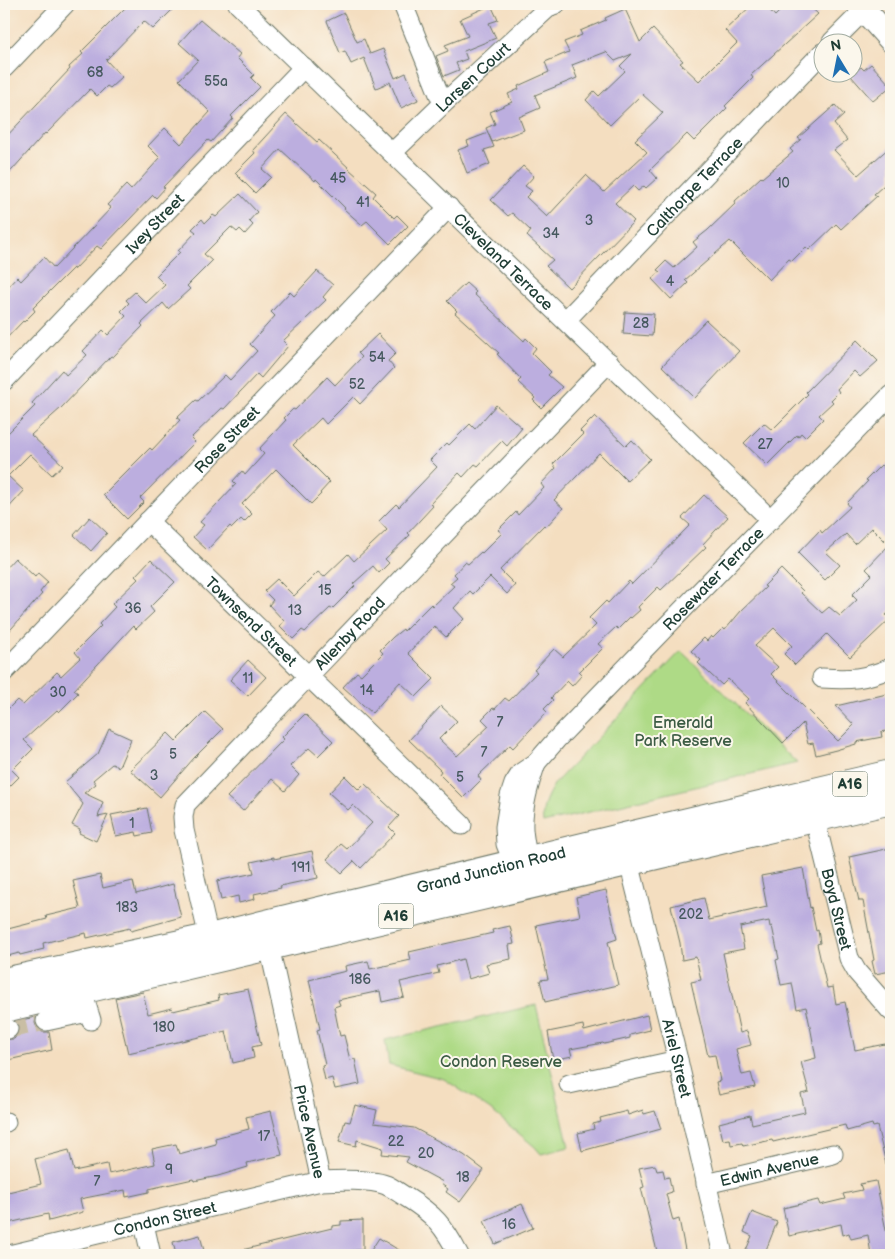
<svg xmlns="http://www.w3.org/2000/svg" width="895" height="1259" font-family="'Balsamiq Sans',sans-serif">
	<rect width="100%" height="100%" fill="#fbf7ec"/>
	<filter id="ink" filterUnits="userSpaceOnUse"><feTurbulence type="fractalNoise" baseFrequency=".02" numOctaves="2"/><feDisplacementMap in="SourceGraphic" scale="10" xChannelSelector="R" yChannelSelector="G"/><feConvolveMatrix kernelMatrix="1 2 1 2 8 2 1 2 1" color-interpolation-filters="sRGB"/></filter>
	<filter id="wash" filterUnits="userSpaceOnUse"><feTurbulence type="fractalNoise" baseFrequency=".0096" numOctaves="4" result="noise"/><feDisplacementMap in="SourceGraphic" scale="20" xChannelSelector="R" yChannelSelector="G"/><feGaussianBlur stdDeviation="1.12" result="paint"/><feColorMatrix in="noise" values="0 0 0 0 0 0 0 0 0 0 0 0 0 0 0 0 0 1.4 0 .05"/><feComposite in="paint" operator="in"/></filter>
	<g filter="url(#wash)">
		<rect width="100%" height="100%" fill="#f4dec0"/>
		<g fill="#aeda86" stroke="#668c5d">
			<path d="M 681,651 L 797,763 L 543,823 C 541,807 547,796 555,783 Z"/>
			<polygon points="536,1005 569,1147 541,1154 535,1147 492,1111 444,1079 389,1065 385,1040"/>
		</g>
		<g id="blocks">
			<g fill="#bcaedf">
				<polygon points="129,4 178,4 153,29 144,21 106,60 122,77 110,88 107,86 97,96 90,89 46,134 45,133 4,179 4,139 70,69 69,67 83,54 81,52"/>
				<polygon points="753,4 764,4 775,16 787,4 807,4 818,14 751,75 753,78 725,106 727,108 694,141 687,134 650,170 657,178 646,188 644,186 638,191 633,186 615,203 634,221 569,288 546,266 553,260 527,236 531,231 512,213 508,216 491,200 523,166 534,176 525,186 532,191 526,197 547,217 586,175 604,192 647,152 635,140 663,113 642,94 610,125 586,100 594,91 599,96 625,71 620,66 632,54 615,61 606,52 572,65 577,78 535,95 540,108 519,117 524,130 492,142 486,128 495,124 490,112 512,102 508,94 519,89 518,86 549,72 545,62 569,52 564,42 582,35 580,31 606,20 605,18 625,9 640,42 653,29 683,61 680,63 699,81 737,43 725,30"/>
				<polygon points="491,5 498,20 489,23 496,38 464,51 467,59 456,63 459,70 444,76 436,56 448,51 445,45 468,36 460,19"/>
				<polygon points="344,13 357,42 364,39 370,54 383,49 395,78 406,73 418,100 401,108 390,82 376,88 364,58 351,64 345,51 340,53 327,21"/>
				<polygon points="200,20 240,54 237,58 254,75 251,78 260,87 231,116 233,118 211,142 208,140 163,187 165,188 156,198 153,195 101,249 97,246 74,270 73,268 33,308 35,311 24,322 23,321 4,341 4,291 17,277 21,281 44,257 54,268 111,208 107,205 126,185 131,190 160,158 148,146 165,128 181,144 210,112 179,80 198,60 179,43"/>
				<polygon points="871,64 891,86 873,101 851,76 861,67 864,70"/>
				<polygon points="835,105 844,115 834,124 847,140 834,150 858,175 891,146 891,179 874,194 877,196 841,229 836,224 809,250 806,247 792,261 789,259 769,280 730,241 685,280 688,283 671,299 652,279 660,272 657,270 666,261 674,268 697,247 693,242 708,230 736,203 735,201 761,177 762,178 793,152 790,149 801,140 798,138"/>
				<polygon points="286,114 317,142 319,140 350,169 349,169 376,193 373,197 394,218 397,215 408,226 390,244 367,221 362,225 344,209 345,208 316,179 315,181 280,149 262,169 271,177 255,193 235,173 255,153 253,150"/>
				<polygon points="488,133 494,147 484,150 490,164 467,173 458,150 469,146 467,141"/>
				<polygon points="240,194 257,212 249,221 253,225 245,234 240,229 237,232 231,227 204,254 212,261 187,286 190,289 168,309 163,303 141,324 143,326 113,357 111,356 61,408 31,435 63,465 52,475 30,454 8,476 24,491 4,513 4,437 35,406 32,403 62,370 66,375 87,355 83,351 103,330 108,335 126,316 121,311 129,303 126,300 135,292 146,303 165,285 156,276 180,252 178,251 196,232 192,229 202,219 205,223 213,215 216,217"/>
				<polygon points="317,271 333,285 323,297 326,300 283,341 288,346 261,378 257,374 224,409 222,408 191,438 195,442 140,498 144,502 127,519 103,495 150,448 152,450 180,420 177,418 196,400 198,401 225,375 230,380 257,351 250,344 275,316 271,312 290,292 294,296"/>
				<polygon points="466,283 476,292 474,294 524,341 526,338 536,348 532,353 551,372 548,375 562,387 541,408 533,400 535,398 518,382 521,379 497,354 499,353 455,313 457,311 447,301"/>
				<polygon points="625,312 654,314 652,336 623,334"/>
				<polygon points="706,320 739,351 695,398 662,366"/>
				<polygon points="378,334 396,353 388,361 394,368 360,404 353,397 326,424 321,418 293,445 330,482 320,493 321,494 311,504 276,469 242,504 252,514 244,522 241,519 232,528 230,526 207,550 193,537 204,525 200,522 236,484 233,481 242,471 245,475 264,454 259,449 286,420 284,418 293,409 295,410 327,377 335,385 362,357 358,353"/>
				<polygon points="857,340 878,361 860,377 854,371 837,389 839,392 831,400 833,402 819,415 823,419 805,437 801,433 798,437 797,435 767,465 744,443 764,423 772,430 808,394 806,392"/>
				<polygon points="496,405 522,428 507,446 502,441 478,466 475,464 463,477 459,473 430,504 433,506 408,533 410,535 385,559 389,563 379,573 373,566 353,584 355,586 332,609 330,608 305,632 302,630 293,639 280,626 284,621 269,605 273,600 264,591 277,579 294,596 318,572 324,577 348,554 354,561 387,530 379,521 396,504 399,507 437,467 430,460 447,443 449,445 470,424 475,429"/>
				<polygon points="595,416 626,446 632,440 650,459 627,481 599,453 554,500 563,508 546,527 544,525 500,570 515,585 507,594 490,577 473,594 470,591 454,608 464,619 446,637 434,626 408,653 434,679 416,697 400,682 372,713 343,687 357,672 361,675 383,653 380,650 393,637 403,629 404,631 431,604 433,606 454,586 450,583 457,577 454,574 465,562 468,564 481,552 482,553 502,533 498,530 516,512 518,515 544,488 541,484 556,468 553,464 583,434 580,431"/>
				<polygon points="891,460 891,610 886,615 890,619 850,657 827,634 795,665 784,654 792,646 774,628 755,646 778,667 771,674 838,741 854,725 836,706 891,693 891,730 881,732 882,737 856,742 856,744 836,750 816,755 813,743 808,744 803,723 783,743 745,703 749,699 728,679 722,685 698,663 701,660 691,651 704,638 707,641 711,636 713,638 723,628 725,630 741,611 766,587 764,586 781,569 803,591 801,593 822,613 829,607 840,616 857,600 852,595 872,575 866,569 889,545 872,528 855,544 846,534 826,552 840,565 825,580 798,553 820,530 822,533 850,507 847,503 868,481 866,480 881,465 884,468"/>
				<polygon points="704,495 728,517 703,544 706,547 661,590 658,587 638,607 640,610 631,618 630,617 618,629 616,627 598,644 603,648 579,672 582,675 572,686 567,681 551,698 553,700 544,709 547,712 513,748 510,745 478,776 481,780 463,798 439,774 441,771 409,740 441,706 457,721 439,739 457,756 489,726 482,719 493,708 495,709 505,698 509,701 537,672 534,670 554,649 563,657 596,625 589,618 606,601 608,603 629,581 632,584 690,525 682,518"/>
				<polygon points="90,517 107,533 91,551 74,535"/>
				<polygon points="15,558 35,577 38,573 48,582 40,592 42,594 4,637 4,570"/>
				<polygon points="151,559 175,582 150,607 154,612 136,629 133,626 74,690 78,693 59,712 57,710 24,740 33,749 12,770 19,777 4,792 4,713 17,700 23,705 57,672 61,676 80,658 75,652 101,626 99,624 115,607 112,604 138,579 135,576"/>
				<polygon points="248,660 266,677 248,696 230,680"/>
				<polygon points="205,712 223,729 194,758 160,797 130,770 168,733 176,741"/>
				<polygon points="305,714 333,741 318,756 309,748 290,766 299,775 285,791 272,779 243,811 227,797 284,739 282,737"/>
				<polygon points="109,729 131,739 119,767 112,764 93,780 96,784 84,793 103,802 98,817 108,815 96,841 79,833 80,829 72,825 83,804 65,782 98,754"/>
				<polygon points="345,776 359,790 365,784 399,816 389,827 395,833 361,868 354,861 342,873 327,859 341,844 347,849 372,823 353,805 348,810 329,793"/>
				<polygon points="147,808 152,833 137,836 136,832 116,836 111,815"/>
				<polygon points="891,848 891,971 875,974 872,961 874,960 863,901 859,901 849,857"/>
				<polygon points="312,851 318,878 280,886 281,888 254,894 255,899 239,903 238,896 221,900 217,881 254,873 251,862 274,857 274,859"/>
				<polygon points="803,868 810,908 811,907 816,931 818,930 820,943 817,944 827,988 833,987 836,1004 845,1002 855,1050 885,1044 887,1051 891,1050 891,1164 886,1164 877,1126 873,1127 872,1124 847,1131 845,1125 773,1142 772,1140 743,1146 742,1143 731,1145 730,1139 723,1140 719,1123 750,1115 752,1124 805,1112 801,1094 809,1092 801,1062 816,1058 811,1031 806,1007 797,1009 792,983 781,985 776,960 779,959 772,926 770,927 769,921 740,927 744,949 723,953 740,1033 747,1031 751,1045 736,1049 742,1075 751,1073 755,1087 719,1095 716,1082 720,1081 715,1055 708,1056 691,982 701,980 696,957 682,960 680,943 671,906 704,898 709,920 767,907 761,876"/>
				<polygon points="100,875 103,888 133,881 136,894 173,884 181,917 131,931 130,928 87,938 86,933 43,943 44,949 20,955 19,953 4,957 4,930 47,919 46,916 80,908 73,881"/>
				<polygon points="606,890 617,939 608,942 618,985 545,1002 540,980 548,979 536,925 580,916 576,897"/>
				<polygon points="510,926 514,944 509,945 511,959 486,964 489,973 468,979 463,959 437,966 439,973 400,982 404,997 382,1002 380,991 338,1000 340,1005 334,1007 340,1036 344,1035 350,1060 355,1059 360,1084 335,1089 332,1078 325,1080 322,1066 325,1065 317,1030 320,1029 309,980 346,971 345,966 368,961 370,969 411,960 409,952 493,933 492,930"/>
				<polygon points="248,989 261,1045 252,1047 254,1058 233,1063 226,1031 128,1053 115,998 143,992 148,1014 172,1008 173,1011 219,1000 218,995"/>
				<polygon points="647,1015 650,1030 630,1035 630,1038 604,1044 603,1043 570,1049 572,1056 553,1060 548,1032 583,1025 584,1031"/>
				<polygon points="36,1017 35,1023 37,1028 42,1032 49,1032 52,1050 4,1061 4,1039 14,1039 18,1034 19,1028 16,1021"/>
				<polygon points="355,1105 377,1110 374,1123 414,1128 464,1155 484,1170 460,1202 446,1192 448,1189 441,1184 443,1182 406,1162 409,1157 382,1154 383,1148 357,1140 356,1146 339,1142 345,1121 350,1122"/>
				<polygon points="643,1110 644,1114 655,1111 661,1129 582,1151 578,1133 594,1129 593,1124 601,1122 600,1118 627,1111 628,1115"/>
				<polygon points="271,1111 282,1155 247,1163 248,1167 218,1176 194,1181 193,1179 149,1189 149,1192 126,1197 125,1190 80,1199 83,1212 64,1217 49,1221 48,1214 4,1224 4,1193 41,1184 35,1159 69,1150 74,1171 107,1164 109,1174 155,1164 152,1149 176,1144 179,1154 216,1144 215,1138 249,1129 246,1117"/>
				<polygon points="655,1165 657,1171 663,1170 665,1178 669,1177 672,1192 666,1194 673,1221 679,1219 686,1255 658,1255 641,1188 644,1187 639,1168"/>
				<polygon points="876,1181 891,1255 871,1255 868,1235 851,1239 849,1233 843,1235 841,1224 789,1236 783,1208 818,1200 820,1205 845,1199 843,1194 862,1190 860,1184"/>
				<polygon points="522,1204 533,1228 495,1244 484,1221"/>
				<polygon points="752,1212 777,1222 764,1255 744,1255 752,1236 744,1232"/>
				<polygon points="363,1220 363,1250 317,1252 318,1255 243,1255 242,1250 332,1228 332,1226 341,1225 341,1221"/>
				<polygon points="200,1235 205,1255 176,1255 173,1242"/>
				<polygon points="379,1238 407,1255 368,1255"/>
			</g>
		</g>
	</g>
	<g filter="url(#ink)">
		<use href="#blocks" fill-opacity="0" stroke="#6a7565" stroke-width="1"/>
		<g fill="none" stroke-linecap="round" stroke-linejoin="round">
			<polyline stroke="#c9bea4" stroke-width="19" stroke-dasharray="19 9" stroke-linecap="butt" points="8,1029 46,1021"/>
			<defs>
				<g id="minor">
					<path id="s1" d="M 238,4 L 771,520"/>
					<polyline points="404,7 443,104"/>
					<polyline points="832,42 864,10"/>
					<polyline points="4,68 65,4"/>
					<path id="s2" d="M 392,153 L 443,104 L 550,6 L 556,4"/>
					<path id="s3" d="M 566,320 L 822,53"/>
					<path id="s4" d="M 4,381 L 304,67"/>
					<path id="s5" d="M 148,521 L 462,825"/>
					<path id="s6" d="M 4,672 L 449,207"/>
					<path d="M 822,678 C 851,680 864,679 891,668"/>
					<path id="s7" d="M 812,807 L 849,958 L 857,972 L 891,1011"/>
					<path id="s8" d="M 629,862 L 678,1060 L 723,1255"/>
					<path d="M 526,872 C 529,856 524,845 523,829 C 522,806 529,784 536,763"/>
					<path id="s9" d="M 518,874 L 506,844 L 505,827 L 510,796 L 514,784 L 521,773 L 536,763 L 556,740 L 891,395"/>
					<path id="s10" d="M 209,938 L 184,830 L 183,817 L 185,805 L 609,362"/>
					<path id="s11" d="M 269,946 L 321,1181"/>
					<polyline points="66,986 86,1004 91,1020"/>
					<polyline points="46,1021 88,1012"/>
					<polyline points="4,1027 8,1029"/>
					<polyline points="569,1084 678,1060"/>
					<polyline points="4,1122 6,1122"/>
					<path id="s12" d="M 706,1184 L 833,1154"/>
					<polyline points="144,1224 151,1255"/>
					<path id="s13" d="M 9,1255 L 321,1181 C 337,1180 371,1179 386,1185 C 393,1188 399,1193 406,1197 C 434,1214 444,1226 459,1255"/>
				</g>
				<polyline id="major" points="859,4 891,40"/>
				<g id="highway">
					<path id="s14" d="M 4,982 L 209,938 L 624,837 L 891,774"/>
					<polyline points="4,1008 891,800"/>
				</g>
			</defs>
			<use href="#minor" stroke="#6a7565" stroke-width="21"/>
			<use href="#major" stroke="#6a7565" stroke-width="26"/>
			<use href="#highway" stroke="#6a7565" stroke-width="30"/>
			<use href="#minor" stroke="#fff" stroke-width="19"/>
			<use href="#major" stroke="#fff" stroke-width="24"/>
			<use href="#highway" stroke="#fff" stroke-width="28"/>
		</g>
	</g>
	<g text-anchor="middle" stroke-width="4" stroke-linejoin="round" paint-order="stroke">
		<g font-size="14" fill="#46595f">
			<text x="95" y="77">68</text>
			<text x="216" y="86">55a</text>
			<text x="338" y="183">45</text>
			<text x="783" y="188">10</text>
			<text x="363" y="207">41</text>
			<text x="589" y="225">3</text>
			<text x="551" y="238">34</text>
			<text x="670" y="286">4</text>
			<text x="641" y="328">28</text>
			<text x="377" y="362">54</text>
			<text x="357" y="389">52</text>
			<text x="765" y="449">27</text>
			<text x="325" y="595">15</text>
			<text x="133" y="613">36</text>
			<text x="295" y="615">13</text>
			<text x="248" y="683">11</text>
			<text x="367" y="695">14</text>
			<text x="58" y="697">30</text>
			<text x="500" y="727">7</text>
			<text x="484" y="757">7</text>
			<text x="173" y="759">5</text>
			<text x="154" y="780">3</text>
			<text x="460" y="782">5</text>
			<text x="132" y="828">1</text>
			<text x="301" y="872">191</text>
			<text x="127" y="912">183</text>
			<text x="691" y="919">202</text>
			<text x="360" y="984">186</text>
			<text x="164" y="1032">180</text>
			<text x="264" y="1141">17</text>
			<text x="396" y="1146">22</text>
			<text x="426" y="1158">20</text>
			<text x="169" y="1174">9</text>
			<text x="463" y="1182">18</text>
			<text x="97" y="1186">7</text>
			<text x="509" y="1229">16</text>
		</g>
		<g fill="#fbf7ec" stroke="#61756b" stroke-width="1">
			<rect x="832.5" y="771.5" width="35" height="25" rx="4"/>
			<rect x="378.5" y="903.5" width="35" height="25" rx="4"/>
		</g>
		<g font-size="15" font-weight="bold" fill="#1f3d34">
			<text x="850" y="789">A16</text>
			<text x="396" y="921">A16</text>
		</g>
		<g font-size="16" fill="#1f3d34" stroke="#fbf7ec">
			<text dy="6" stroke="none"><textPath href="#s2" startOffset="111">Larsen Court</textPath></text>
			<text dy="6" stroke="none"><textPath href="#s3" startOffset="185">Calthorpe Terrace</textPath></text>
			<text dy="6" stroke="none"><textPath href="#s4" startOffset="218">Ivey Street</textPath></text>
			<text dy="6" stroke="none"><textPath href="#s1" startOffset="370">Cleveland Terrace</textPath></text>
			<text dy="6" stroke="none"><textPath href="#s6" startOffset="322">Rose Street</textPath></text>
			<text dy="6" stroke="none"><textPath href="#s9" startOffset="380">Rosewater Terrace</textPath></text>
			<text dy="6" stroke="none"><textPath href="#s5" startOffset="144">Townsend Street</textPath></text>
			<text dy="6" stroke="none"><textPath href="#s10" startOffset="374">Allenby Road</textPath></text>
			<text dy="6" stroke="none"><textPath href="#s14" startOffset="500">Grand Junction Road</textPath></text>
			<text dy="6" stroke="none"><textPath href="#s7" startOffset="105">Boyd Street</textPath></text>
			<text dy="6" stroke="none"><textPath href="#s8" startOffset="202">Ariel Street</textPath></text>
			<text dy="6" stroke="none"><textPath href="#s11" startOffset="190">Price Avenue</textPath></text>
			<text dy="6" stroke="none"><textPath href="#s12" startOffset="65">Edwin Avenue</textPath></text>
			<text dy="6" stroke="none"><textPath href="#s13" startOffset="160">Condon Street</textPath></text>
		</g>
		<g font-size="16" fill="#3c5c44" stroke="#fbf7ec">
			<text x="683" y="728">Emerald<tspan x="683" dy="18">Park Reserve</tspan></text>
			<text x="501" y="1067">Condon Reserve</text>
		</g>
	</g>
	<rect width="895" height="1259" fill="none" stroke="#fbf7ec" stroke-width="20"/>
	<g transform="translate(838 58) rotate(350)"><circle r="24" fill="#fbf7ec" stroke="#a3ada2"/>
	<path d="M0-4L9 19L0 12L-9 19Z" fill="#1f6fb2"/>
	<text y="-8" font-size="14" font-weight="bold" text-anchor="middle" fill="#1f3d34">N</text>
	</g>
</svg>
